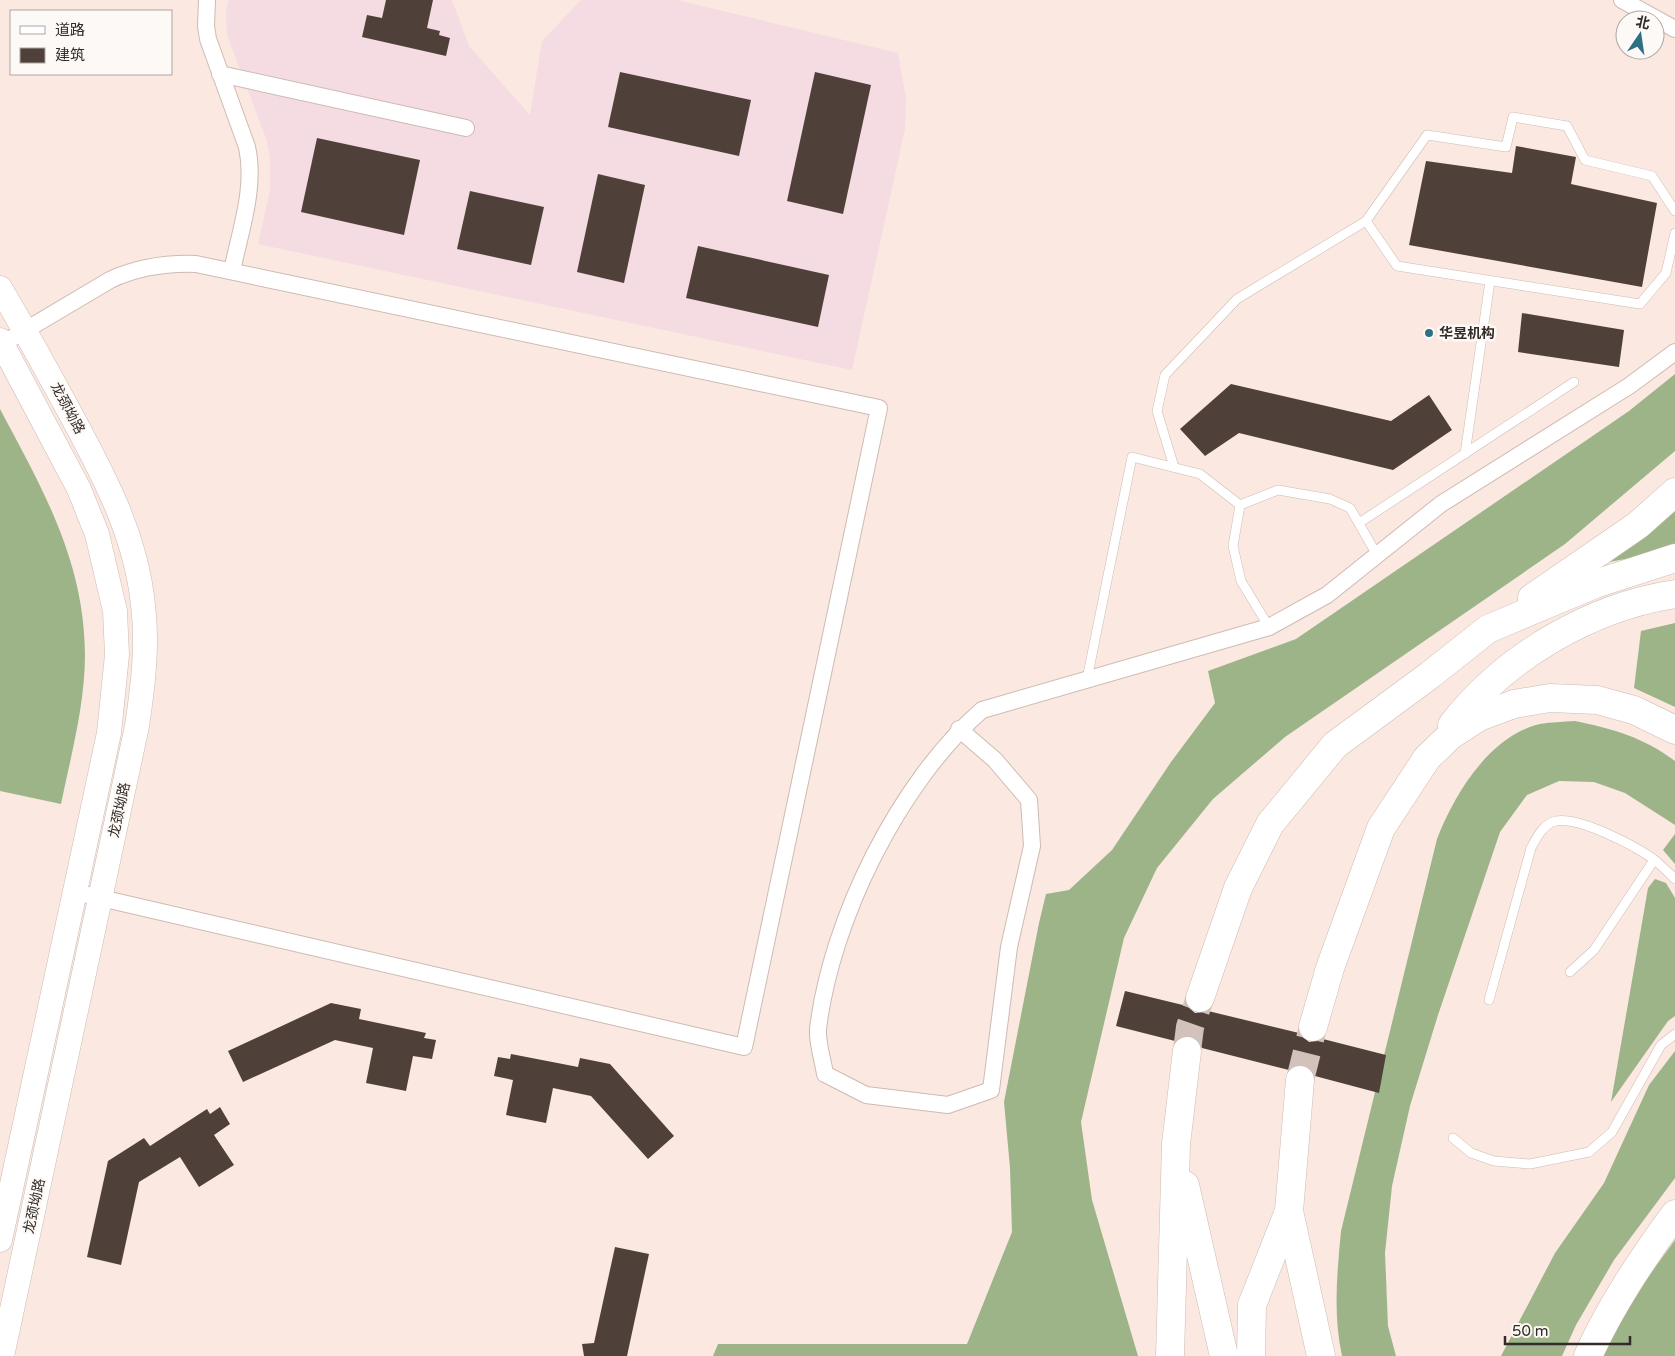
<svg xmlns="http://www.w3.org/2000/svg" width="1675" height="1356" font-family="'Varela Round','Noto Sans SC',sans-serif">
	<rect width="100%" height="100%" fill="#fbe8e0"/>
	<polygon fill="#f5dbe2" points="228,0 452,0 469,46 530,115 542,41 581,0 677,0 898,53 906,99 905,129 852,370 258,244 270,191 270,158 267,141 227,35 226,14"/>
	<g fill="#9db489">
		<polygon points="1675,374 1675,451 1565,544 1285,737 1213,799 1157,868 1124,938 1081,1122 1092,1200 1138,1356 713,1356 718,1344 967,1344 1012,1232 1010,1168 1004,1102 1039,923 1046,894 1069,890 1112,850 1171,762 1215,703 1208,671 1296,639 1629,411"/>
		<path d="M 0,409 C 43,490 84,560 85,654 C 85,705 71,755 61,804 L 0,791 Z"/>
		<polygon points="1675,492 1675,550 1576,568"/>
		<polygon points="1675,623 1675,707 1634,688 1641,631"/>
		<path d="M 1575,721 C 1613,729 1643,737 1675,761 L 1675,825 L 1625,793 L 1594,782 L 1559,781 L 1527,795 L 1500,832 L 1438,1015 L 1410,1106 L 1392,1186 L 1385,1253 L 1388,1326 L 1396,1356 L 1342,1356 C 1333,1315 1337,1273 1341,1231 L 1437,839 C 1454,795 1489,736 1540,724 C 1551,722 1563,722 1575,721 Z"/>
		<polygon points="1675,834 1675,864 1663,850"/>
		<polygon points="1655,879 1666,883 1675,898 1675,1016 1668,1021 1611,1102 1648,888"/>
		<polygon points="1675,1051 1675,1178 1614,1260 1576,1325 1562,1356 1501,1356 1555,1253 1604,1183 1649,1085"/>
		<polygon points="1675,1240 1675,1356 1600,1356 1637,1292"/>
	</g>
	<g fill="#4f4139">
		<polygon points="386,0 433,0 427,28 440,31 439,35 450,38 446,56 362,37 367,15 382,18"/>
		<polygon points="620,72 751,100 739,156 608,127"/>
		<polygon points="815,72 871,85 843,214 787,201"/>
		<polygon points="317,138 420,160 404,235 301,212"/>
		<polygon points="1516,146 1576,157 1571,184 1657,203 1642,287 1409,245 1426,161 1512,173"/>
		<polygon points="598,174 645,185 624,283 577,272"/>
		<polygon points="470,191 544,207 531,265 457,249"/>
		<polygon points="698,246 829,275 818,327 686,298"/>
		<polygon points="1522,313 1624,330 1619,367 1518,352"/>
		<polygon points="1231,384 1391,421 1429,395 1452,430 1393,470 1239,433 1205,456 1180,429"/>
		<polygon points="1125,991 1187,1006 1195,1013 1208,1011 1299,1033 1309,1042 1323,1039 1386,1055 1379,1093 1315,1076 1309,1068 1302,1065 1294,1066 1289,1070 1202,1048 1197,1039 1189,1036 1181,1037 1175,1041 1116,1026"/>
		<polygon points="331,1003 361,1009 359,1019 426,1033 424,1038 436,1040 432,1059 413,1056 406,1091 366,1083 373,1048 335,1040 243,1082 228,1051"/>
		<polygon points="511,1054 578,1067 580,1058 610,1064 674,1136 648,1159 591,1096 553,1088 546,1123 506,1115 513,1080 494,1076 498,1057 510,1059"/>
		<polygon points="220,1107 230,1124 214,1135 234,1165 199,1187 180,1157 139,1182 121,1265 87,1257 108,1161 144,1138 150,1146 207,1109 210,1114"/>
		<polygon points="615,1247 649,1254 627,1356 584,1356 582,1344 594,1343"/>
	</g>
	<g fill="none" stroke-linecap="round" stroke-linejoin="round">
		<g stroke="#d3c2bb" stroke-width="28" stroke-dasharray="28 14" stroke-linecap="butt">
			<polyline points="1187,1051 1190,1027 1200,998"/>
			<polyline points="1300,1080 1313,1027"/>
		</g>
		<defs>
			<g id="lane">
				<polyline points="1366,221 1397,266 1640,304 1666,273 1675,233"/>
				<polyline points="1465,454 1490,281"/>
				<polyline points="1174,467 1157,411 1165,375 1237,299 1366,221 1427,135 1506,147 1513,117 1567,126 1585,160 1652,176 1675,211"/>
				<polyline points="1359,523 1574,382"/>
				<polyline points="1269,627 1241,581 1233,546 1240,505 1278,490 1330,499 1350,508 1377,555"/>
				<polyline points="1087,679 1132,457 1200,474 1240,505"/>
				<polyline points="1570,972 1594,950 1654,860"/>
				<path d="M 1489,1000 L 1531,848 C 1537,837 1543,824 1556,821 C 1580,817 1633,845 1652,858 C 1660,864 1668,872 1675,879"/>
				<polyline points="1453,1138 1471,1153 1494,1161 1530,1164 1589,1152 1612,1132 1661,1045 1675,1034"/>
			</g>
			<g id="street">
				<path d="M 207,0 L 206,26 L 208,39 L 247,147 C 256,188 240,231 232,271"/>
				<polyline points="1622,0 1675,29"/>
				<polyline points="220,74 466,128"/>
				<path d="M 2,344 L 110,280 C 138,267 165,263 196,264 L 879,408 L 744,1047 L 75,892"/>
				<path d="M 959,729 L 995,760 L 1029,800 L 1032,846 L 1009,947 L 991,1090 L 948,1105 L 866,1095 L 825,1074 C 823,1060 817,1043 818,1029 C 831,920 899,782 982,710 L 1269,627 L 1327,595 L 1441,504 L 1629,386 L 1675,352"/>
			</g>
			<g id="secondary">
				<path d="M 0,288 C 24,328 46,369 69,411 C 102,472 136,534 143,605 C 148,645 143,686 137,726 L 2,1356"/>
				<polyline points="0,340 79,489 97,534 115,611 117,655 109,733 0,1240"/>
			</g>
			<g id="highway">
				<polyline points="1532,598 1638,525 1675,492"/>
				<path d="M 1452,725 C 1505,657 1590,607 1675,594"/>
				<polyline points="1200,998 1238,888 1270,824 1335,745 1430,675 1488,629 1595,584 1675,558"/>
				<polyline points="1313,1027 1330,968 1381,828 1427,758 1451,735 1479,717 1514,704 1550,698 1597,700 1634,710 1675,730"/>
				<polyline points="1185,1185 1224,1356"/>
				<polyline points="1289,1211 1321,1356"/>
				<polyline points="1170,1356 1176,1144 1187,1051"/>
				<polyline points="1251,1356 1252,1305 1289,1211 1300,1080"/>
				<path d="M 1588,1356 C 1611,1305 1642,1259 1675,1214"/>
			</g>
		</defs>
		<use href="#lane" stroke="#cdbbb3" stroke-width="10"/>
		<use href="#street" stroke="#cdbbb3" stroke-width="18"/>
		<use href="#secondary" stroke="#cdbbb3" stroke-width="25"/>
		<use href="#highway" stroke="#cdbbb3" stroke-width="29"/>
		<use href="#lane" stroke="#fff" stroke-width="9"/>
		<use href="#street" stroke="#fff" stroke-width="16"/>
		<use href="#secondary" stroke="#fff" stroke-width="24"/>
		<use href="#highway" stroke="#fff" stroke-width="28"/>
	</g>
	<circle fill="#2e7182" stroke="#fdf9f7" stroke-width="2" cx="1429" cy="333" r="5"/>
	<g text-anchor="middle" stroke-width="5" stroke-linejoin="round" paint-order="stroke">
		<g font-size="14" font-weight="bold" fill="#322b28" stroke="#fdf9f7" text-anchor="start">
			<text x="1439" y="338">华昱机构</text>
		</g>
		<g font-size="14" fill="#322b28" stroke="#fdf9f7">
			<text transform="translate(68 408) rotate(62)" y="5">龙颈坳路</text>
			<text transform="translate(119 810) rotate(-78)" y="5">龙颈坳路</text>
			<text transform="translate(34 1206) rotate(-78)" y="5">龙颈坳路</text>
		</g>
	</g>
	<rect x="10" y="10" width="162" height="65" fill="#fdf9f7" stroke="#aca7a4"/>
	<rect x="20" y="26" width="25" height="8" fill="#ffffff" stroke="#aca7a4"/>
	<text x="55" y="35" font-size="15" fill="#322b28">道路</text>
	<rect x="20" y="48" width="25" height="15" fill="#4f4139" stroke="#aca7a4"/>
	<text x="55" y="60" font-size="15" fill="#322b28">建筑</text>
	<g transform="translate(1640 35) rotate(13)"><circle r="24" fill="#fdf9f7" stroke="#aca7a4"/>
	<path d="M0-4L9 19L0 12L-9 19Z" fill="#2e7182"/>
	<text y="-8" font-size="14" font-weight="bold" text-anchor="middle" fill="#322b28">北</text>
	</g>
	<path d="M1505 1336v8h125v-8" fill="none" stroke="#322b28" stroke-width="2.5"/>
	<text x="1512" y="1336" font-size="15" fill="#322b28" stroke="#fdf9f7" stroke-width="4" paint-order="stroke">50 m</text>
</svg>
